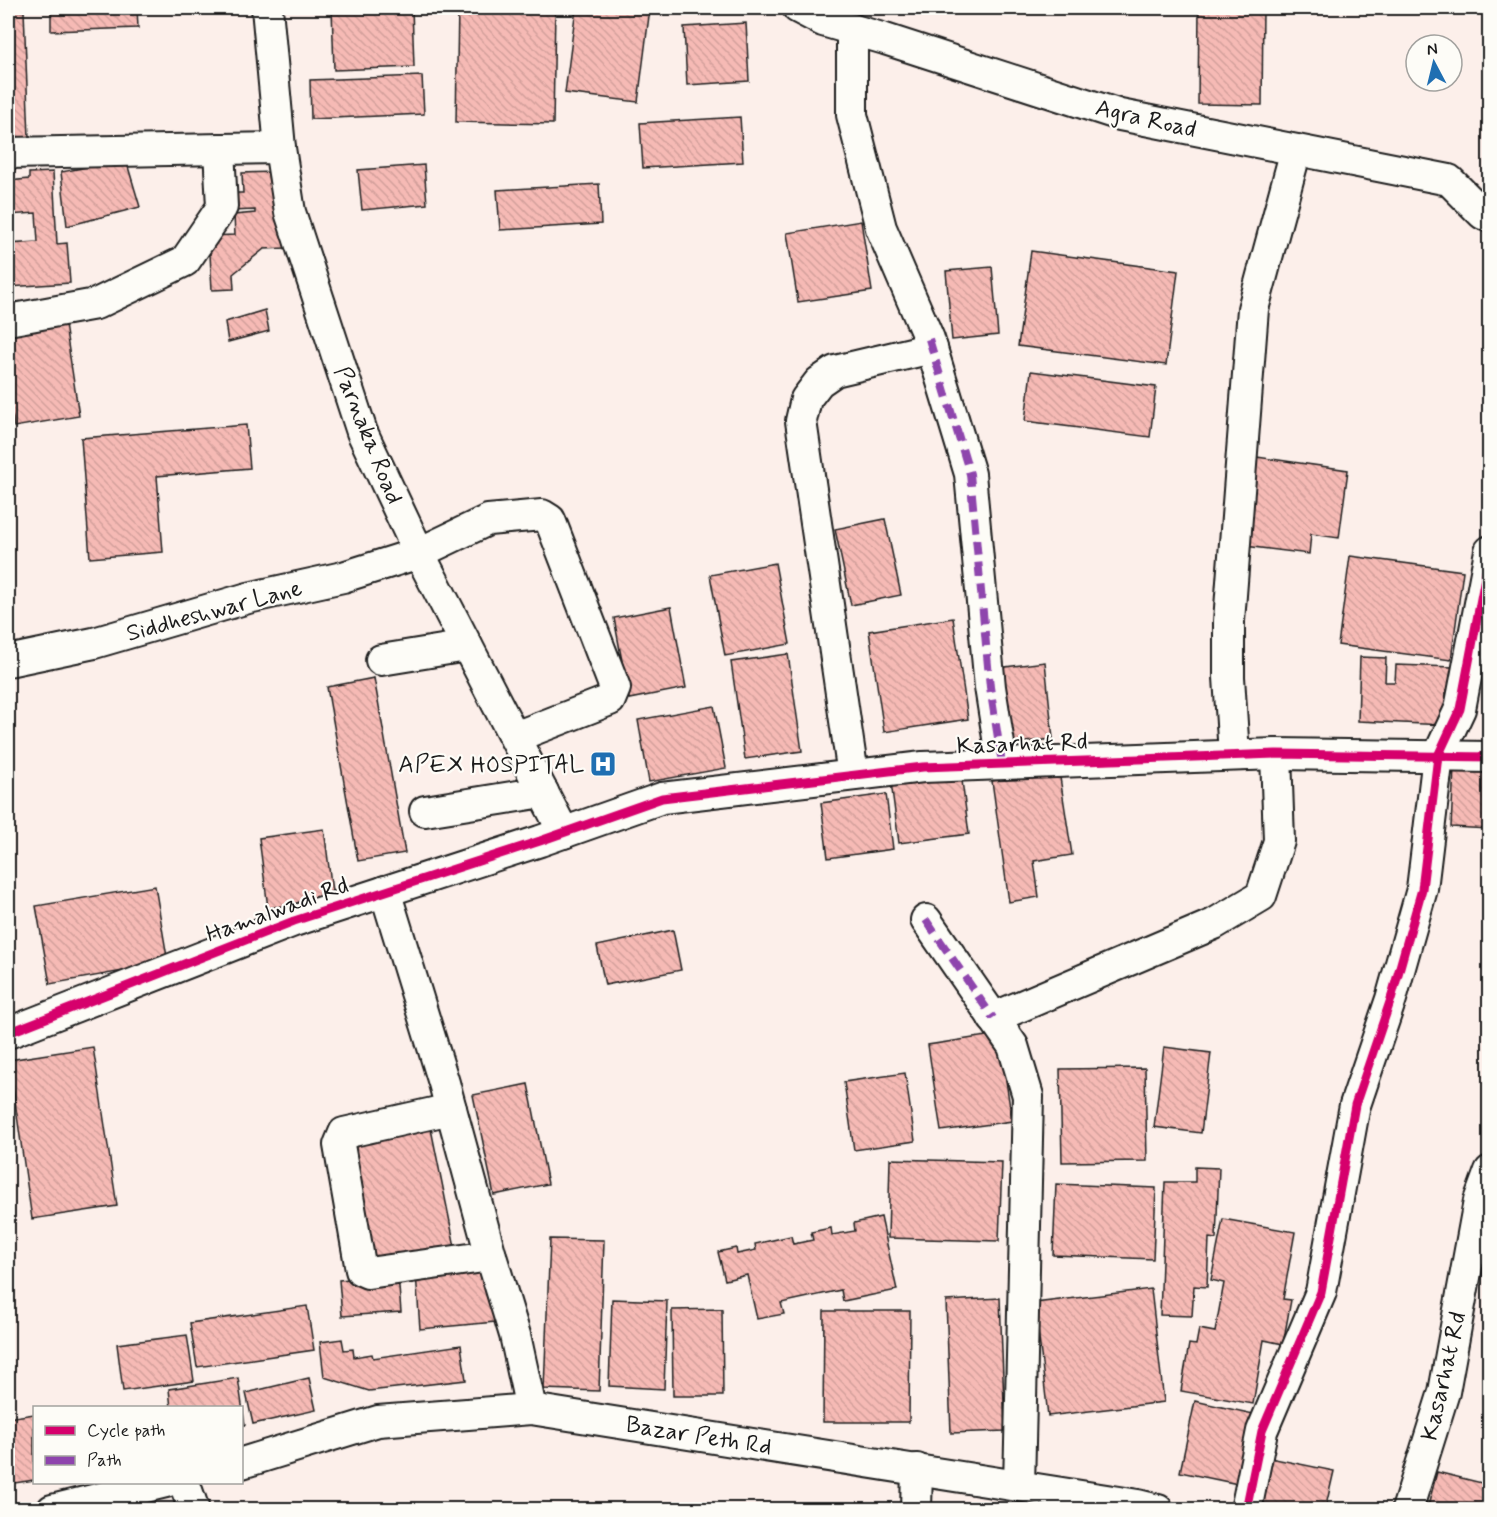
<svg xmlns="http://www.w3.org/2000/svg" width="1497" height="1517" font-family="Mynerve,sans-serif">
	<defs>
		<pattern id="building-back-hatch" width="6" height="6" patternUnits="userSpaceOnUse" patternTransform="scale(1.5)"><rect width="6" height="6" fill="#f6bab5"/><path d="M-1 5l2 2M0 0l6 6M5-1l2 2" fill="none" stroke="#d29f9b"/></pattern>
	</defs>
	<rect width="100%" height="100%" fill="#fcefea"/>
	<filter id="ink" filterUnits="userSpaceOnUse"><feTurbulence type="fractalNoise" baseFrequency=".0167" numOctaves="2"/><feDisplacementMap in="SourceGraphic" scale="12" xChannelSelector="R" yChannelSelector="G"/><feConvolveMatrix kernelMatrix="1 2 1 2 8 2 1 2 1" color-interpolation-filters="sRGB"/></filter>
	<g filter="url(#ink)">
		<g fill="url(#building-back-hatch)" stroke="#1c1c1c" stroke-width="1.5">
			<polygon points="51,8 137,8 138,28 51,31"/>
			<polygon points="332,8 412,8 414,67 334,70"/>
			<polygon points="458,8 555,8 553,124 456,122"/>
			<polygon points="576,8 650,8 638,102 565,93"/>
			<polygon points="1199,8 1263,8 1262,105 1198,104"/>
			<polygon points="8,11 24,11 29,138 8,139"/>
			<polygon points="746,23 749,81 687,85 684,27"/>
			<polygon points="422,76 424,114 311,119 310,80"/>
			<polygon points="740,117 743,162 643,168 640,123"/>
			<polygon points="126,160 140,207 67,226 61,172"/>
			<polygon points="424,165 427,204 362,210 358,170"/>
			<polygon points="53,172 57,244 67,243 70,283 8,287 8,244 38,242 36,213 8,215 8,181 29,179 29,173"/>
			<polygon points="275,172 286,248 264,249 233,274 234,289 212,290 209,236 235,235 234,215 255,213 255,210 230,211 229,193 243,193 242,173"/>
			<polygon points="599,184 601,224 500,230 497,190"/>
			<polygon points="861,221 872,291 798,302 787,233"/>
			<polygon points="1031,251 1178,271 1166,365 1018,346"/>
			<polygon points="992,267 998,335 952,340 946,271"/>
			<polygon points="265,310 269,331 228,342 225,322"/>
			<polygon points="64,318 79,416 14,427 8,386 8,327"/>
			<polygon points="1031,371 1156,387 1150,437 1025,421"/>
			<polygon points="246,425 250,468 157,476 163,552 90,558 81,438"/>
			<polygon points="1257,457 1348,470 1339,538 1311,534 1309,554 1245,546"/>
			<polygon points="885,519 901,595 851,605 835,529"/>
			<polygon points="1350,556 1463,571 1451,660 1338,645"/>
			<polygon points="775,563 790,644 725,656 710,575"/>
			<polygon points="671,607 686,688 629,699 614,618"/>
			<polygon points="953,618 968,719 884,732 869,631"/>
			<polygon points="788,654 802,751 745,759 731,662"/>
			<polygon points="1360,657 1386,658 1385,682 1395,682 1396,665 1453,667 1452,690 1446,690 1445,725 1358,721"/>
			<polygon points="1045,662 1053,739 1006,744 997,668"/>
			<polygon points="374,678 405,853 358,861 327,687"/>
			<polygon points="714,706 726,768 649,782 638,720"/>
			<polygon points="1454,767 1490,769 1490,829 1451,827"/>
			<polygon points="1059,771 1072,855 1034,861 1039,897 1009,902 992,781"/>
			<polygon points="961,773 969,834 899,843 891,782"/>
			<polygon points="886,794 893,849 828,858 821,803"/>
			<polygon points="324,829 333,899 268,908 259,838"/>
			<polygon points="155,886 168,963 50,984 36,906"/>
			<polygon points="673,930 681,970 605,985 597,946"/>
			<polygon points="999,1034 1012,1121 941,1131 928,1045"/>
			<polygon points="93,1047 117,1206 32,1219 9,1060"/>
			<polygon points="1164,1047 1211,1053 1201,1133 1154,1127"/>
			<polygon points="1145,1068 1147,1161 1062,1162 1060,1069"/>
			<polygon points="905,1073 915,1141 854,1150 844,1082"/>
			<polygon points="528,1084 548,1184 494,1195 473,1095"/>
			<polygon points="429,1119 455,1247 367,1264 342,1140"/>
			<polygon points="890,1159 1002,1162 999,1241 888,1238"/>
			<polygon points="1195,1167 1219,1168 1216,1239 1209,1238 1207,1287 1194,1286 1192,1316 1160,1315 1165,1182 1195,1182"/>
			<polygon points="1056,1184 1156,1188 1153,1259 1053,1255"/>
			<polygon points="881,1217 897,1290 843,1301 841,1290 781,1303 784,1314 757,1319 747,1275 725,1280 718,1252 736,1248 737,1254 756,1250 755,1244 791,1236 793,1244 813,1240 811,1232 831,1228 832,1235 855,1231 854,1223"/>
			<polygon points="1223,1219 1295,1232 1283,1299 1291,1300 1283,1344 1264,1340 1253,1404 1181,1391 1189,1344 1196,1345 1199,1329 1215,1332 1224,1283 1211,1280"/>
			<polygon points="550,1239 604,1240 599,1391 544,1389"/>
			<polygon points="491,1267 495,1322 420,1329 416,1273"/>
			<polygon points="398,1275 401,1312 342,1316 339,1280"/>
			<polygon points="1151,1289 1164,1402 1048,1416 1035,1303"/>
			<polygon points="1000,1298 1005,1431 951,1433 946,1301"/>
			<polygon points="612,1299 667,1301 664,1389 609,1386"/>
			<polygon points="307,1306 314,1350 197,1367 190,1323"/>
			<polygon points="722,1309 723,1396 673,1396 672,1310"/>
			<polygon points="824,1311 910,1311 909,1422 823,1422"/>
			<polygon points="187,1335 194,1381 123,1391 117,1344"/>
			<polygon points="342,1339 344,1350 353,1349 354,1357 372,1354 373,1358 461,1345 466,1380 369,1391 324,1377 320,1342"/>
			<polygon points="238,1378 245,1425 242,1425 242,1408 171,1408 169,1389"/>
			<polygon points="309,1378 316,1410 253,1424 246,1393"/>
			<polygon points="1195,1401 1258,1415 1243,1485 1180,1472"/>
			<polygon points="34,1414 34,1480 8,1484 8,1418"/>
			<polygon points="1261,1456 1334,1471 1325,1510 1293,1510 1252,1501"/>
			<polygon points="1437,1472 1490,1485 1490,1510 1427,1510"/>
		</g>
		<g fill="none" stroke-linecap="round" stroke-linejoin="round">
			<defs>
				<g id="street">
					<polyline points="267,8 280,148 290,212 362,432 419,553 564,833"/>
					<polyline points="798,8 823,21 885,39 1120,115 1449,180 1483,214 1490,217"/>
					<polyline points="852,29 852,115 881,228 929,339 970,474 990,687 1002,763"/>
					<polyline points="8,153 280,148"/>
					<polyline points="8,320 96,304 185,261 222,207 219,149"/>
					<polyline points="381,660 467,646"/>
					<polyline points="8,661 94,643 248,598 343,577 419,553 488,520 542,515 550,520 615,688 610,700 515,737"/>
					<polyline points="1234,755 1229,677 1229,621 1253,309 1296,150"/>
					<polyline points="853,775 801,421 806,399 819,382 835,371 932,348"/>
					<polyline points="425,811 543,792"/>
					<polyline points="385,891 444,1083 491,1256 515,1335 531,1409"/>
					<polyline points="926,920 1013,1046 1028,1096 1019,1486"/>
					<polyline points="993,1018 1214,924 1261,896 1279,841 1276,754"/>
					<polyline points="8,1033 294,921 540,841 662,798 923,767 1276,754 1490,757"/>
					<polyline points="451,1109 344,1133 339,1145 361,1270 368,1273 491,1256"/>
					<polyline points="242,1463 378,1421 531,1409 1138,1505 1158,1510"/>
					<polyline points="184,1482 194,1510"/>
					<polyline points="52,1510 166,1482"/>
					<polyline points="916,1510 917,1469"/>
					<polyline points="1246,1510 1262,1431 1321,1292 1355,1105 1391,999 1422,889 1438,756 1460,709 1490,551"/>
					<polyline points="1407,1510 1444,1392 1479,1201 1490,1171"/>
				</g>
			</defs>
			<use href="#street" stroke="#1c1c1c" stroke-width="34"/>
			<use href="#street" stroke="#fdfcf7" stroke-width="30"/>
			<g stroke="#8e44ad" stroke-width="8" stroke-dasharray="15 8" stroke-linecap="butt">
				<polyline points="929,339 970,474 990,687 1002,763"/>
				<polyline points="926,920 993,1018"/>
			</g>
			<defs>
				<g id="cycleway">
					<polyline points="8,1033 294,921 540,841 662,798 923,767 1276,754 1490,757"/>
					<polyline points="1246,1510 1262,1431 1321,1292 1355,1105 1391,999 1422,889 1438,756 1460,709 1490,551"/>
				</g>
			</defs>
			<use href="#cycleway" stroke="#fdfcf7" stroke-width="13"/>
			<use href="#cycleway" stroke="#d6006c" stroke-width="9"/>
		</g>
	</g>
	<defs>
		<symbol id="hospital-square" viewBox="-11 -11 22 22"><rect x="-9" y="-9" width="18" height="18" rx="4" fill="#1f6fb2" stroke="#fdfcf7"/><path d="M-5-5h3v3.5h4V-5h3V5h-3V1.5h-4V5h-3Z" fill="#fff"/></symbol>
	</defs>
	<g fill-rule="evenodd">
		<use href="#hospital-square" x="588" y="749" width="30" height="30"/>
	</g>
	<g text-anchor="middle" stroke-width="4.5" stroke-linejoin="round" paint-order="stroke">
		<g font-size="24" fill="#1c1c1c" stroke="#fdfcf7">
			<text transform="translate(1146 118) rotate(13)" y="8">Agra Road</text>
			<text transform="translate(369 435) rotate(68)" y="8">Parnaka Road</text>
			<text transform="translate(214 610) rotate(-15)" y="8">Siddheshwar Lane</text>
			<text transform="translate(1022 743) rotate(-2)" y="8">Kasarhat Rd</text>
			<text transform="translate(277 909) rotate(-20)" y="8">Hamalwadi Rd</text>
			<text transform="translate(1443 1376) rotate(-77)" y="8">Kasarhat Rd</text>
			<text transform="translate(699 1435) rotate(9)" y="8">Bazar Peth Rd</text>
		</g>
		<g font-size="24" fill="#1c1c1c" stroke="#fdfcf7" text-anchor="end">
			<text x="584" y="772">APEX HOSPITAL</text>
		</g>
	</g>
	<rect width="1497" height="1517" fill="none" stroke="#fdfcf7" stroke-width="30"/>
	<rect x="15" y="15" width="1467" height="1487" fill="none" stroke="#1c1c1c" stroke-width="2" filter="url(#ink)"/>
	<rect x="33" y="1406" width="210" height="78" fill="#fdfcf7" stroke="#a3a29f" stroke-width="1.5"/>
	<rect x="45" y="1426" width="30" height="9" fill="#d6006c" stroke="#a3a29f" stroke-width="1.5"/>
	<text x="87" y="1436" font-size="18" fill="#1c1c1c">Cycle path</text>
	<rect x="45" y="1456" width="30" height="9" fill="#8e44ad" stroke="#a3a29f" stroke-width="1.5"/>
	<text x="87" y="1466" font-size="18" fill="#1c1c1c">Path</text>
	<g transform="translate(1434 63) rotate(353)"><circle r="28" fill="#fdfcf7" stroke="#a3a29f" stroke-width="1.5"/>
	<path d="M0-4.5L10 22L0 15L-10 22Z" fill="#1f6fb2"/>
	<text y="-9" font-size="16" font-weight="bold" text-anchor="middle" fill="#1c1c1c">N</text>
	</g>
</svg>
